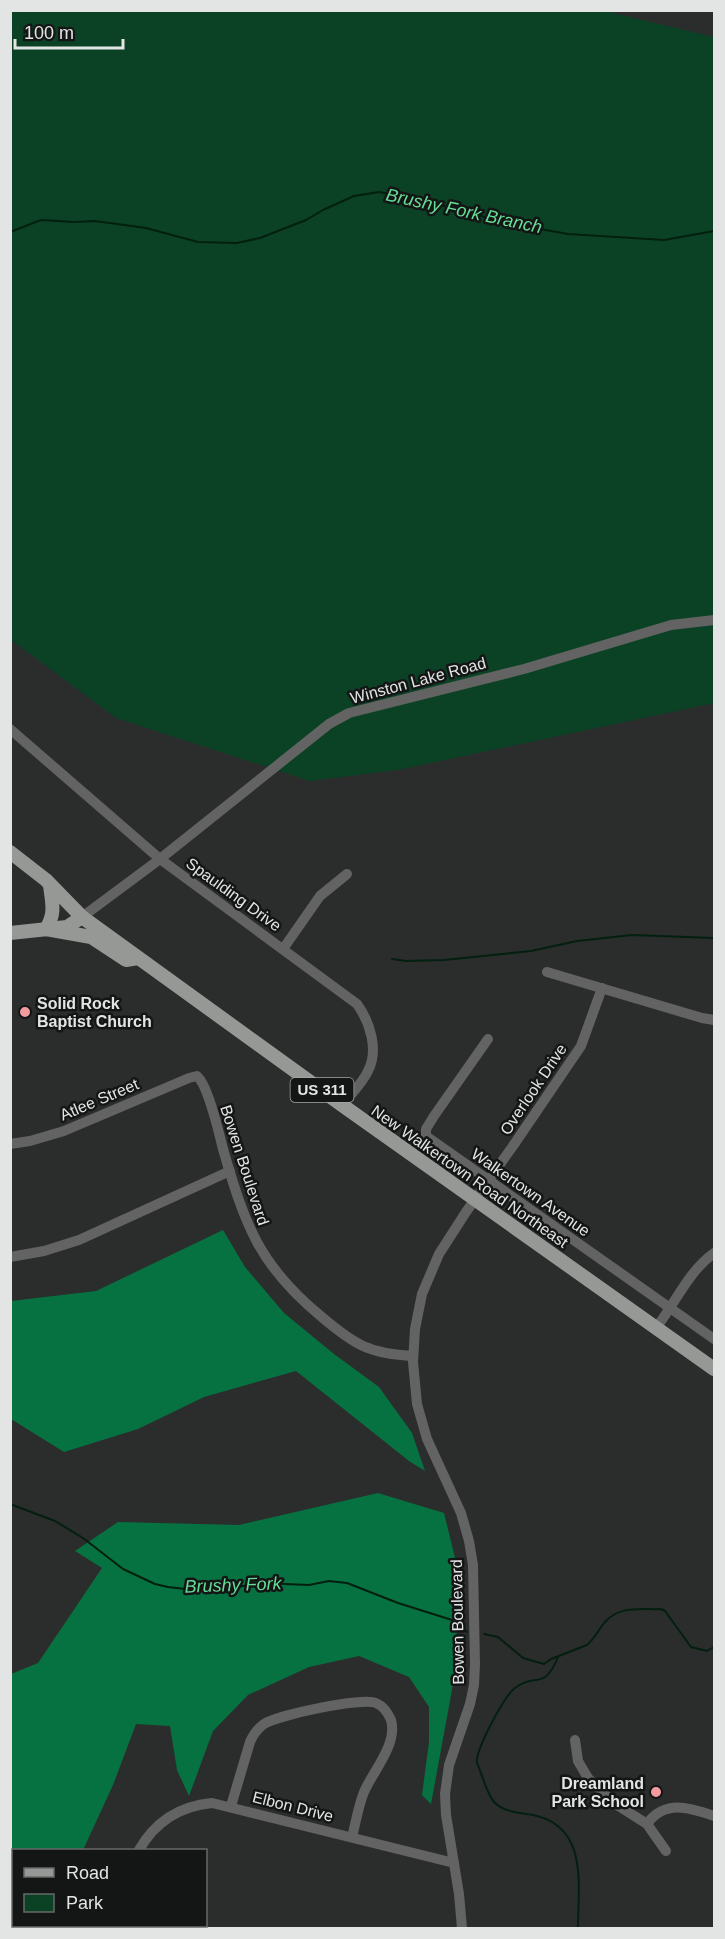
<svg xmlns="http://www.w3.org/2000/svg" width="725" height="1939" font-family="Arial,sans-serif">
	<rect width="100%" height="100%" fill="#2b2d2c"/>
	<polygon fill="#0b4226" points="600,10 714,37 714,703 398,770 310,781 116,718 11,640 11,11"/>
	<g fill="#077241">
		<polygon points="223,1230 245,1267 284,1313 334,1354 379,1387 412,1433 425,1471 409,1461 296,1371 204,1397 138,1429 64,1452 11,1419 11,1301 96,1291"/>
		<polygon points="378,1493 444,1513 458,1570 456,1668 431,1804 422,1795 429,1742 429,1707 409,1677 359,1656 309,1667 248,1695 213,1731 189,1796 177,1770 170,1726 136,1724 113,1785 83,1850 14,1850 14,1926 61,1926 60,1928 11,1928 11,1674 38,1663 102,1568 75,1551 118,1522 239,1525"/>
	</g>
	<g fill="none" stroke-linecap="round" stroke-linejoin="round">
		<g stroke="#031f0f" stroke-width="2">
			<polyline points="10,232 41,220 74,222 95,221 146,228 198,242 237,243 260,238 306,220 323,210 354,196 379,192 422,200 507,223 568,234 664,240 714,231"/>
			<polyline points="392,959 406,961 444,960 531,951 577,941 632,935 714,938"/>
			<polyline points="10,1504 55,1521 83,1538 123,1569 155,1584 168,1587 194,1590 237,1587 262,1583 309,1585 329,1581 347,1583 398,1603 452,1620 467,1632"/>
			<path d="M 484,1634 L 498,1637 L 523,1658 L 544,1664 L 551,1659 L 587,1645 C 594,1639 598,1631 604,1623 C 619,1605 640,1610 661,1609 L 665,1611 L 691,1647 L 707,1651 L 714,1647"/>
			<path d="M 558,1657 C 544,1692 535,1672 515,1688 C 504,1696 475,1751 477,1763 C 482,1774 487,1794 494,1802 C 503,1812 521,1813 533,1815 C 589,1826 578,1886 578,1928"/>
		</g>
		<g stroke="#626362" stroke-width="10">
			<path d="M 10,729 L 160,859 L 357,1004 C 370,1022 379,1050 368,1071 C 362,1084 351,1094 342,1105"/>
			<polyline points="82,917 160,859 329,724 349,713 524,669 671,625 714,620"/>
			<polyline points="283,949 320,896 347,874"/>
			<polyline points="547,972 702,1018 714,1020"/>
			<polyline points="488,1039 434,1116 426,1129 426,1136 714,1339"/>
			<path d="M 10,1144 L 30,1141 L 64,1131 L 189,1078 L 197,1076 C 208,1085 219,1133 223,1149 C 245,1225 259,1266 323,1318 C 355,1345 370,1354 413,1356"/>
			<polyline points="10,1257 44,1251 79,1240 230,1171"/>
			<path d="M 656,1328 C 676,1302 688,1272 714,1253"/>
			<polyline points="575,1740 578,1761 588,1778 614,1803 647,1824 666,1851"/>
			<path d="M 231,1806 L 250,1742 C 253,1735 257,1729 264,1724 C 278,1715 362,1697 376,1703 C 383,1706 388,1713 391,1720 C 398,1744 373,1771 364,1792 C 358,1807 356,1822 352,1837"/>
			<path d="M 647,1824 C 665,1799 690,1808 714,1816"/>
			<path d="M 139,1850 C 155,1822 180,1806 212,1803 L 454,1863"/>
			<polyline points="174,1926 186,1928"/>
			<polyline points="115,1928 116,1926"/>
			<polyline points="462,1928 459,1894 446,1815 445,1794 449,1765 470,1704 474,1685 475,1664 473,1565 469,1541 461,1513 427,1439 417,1404 413,1362 415,1329 422,1294 439,1254 466,1212 515,1143 581,1046 602,988"/>
		</g>
		<g stroke="#969896" stroke-width="14">
			<polyline points="10,852 46,880 82,917 342,1105 714,1369"/>
			<polyline points="46,929 91,937 126,960 138,958"/>
			<path d="M 46,929 C 56,913 52,903 50,885"/>
			<polyline points="10,933 67,927 82,917"/>
		</g>
	</g>
	<g fill="#f49b9f" stroke="#141515" stroke-width="2">
		<circle cx="25" cy="1012" r="6"/>
		<circle cx="656" cy="1792" r="6"/>
	</g>
	<g text-anchor="middle" stroke-width="5" stroke-linejoin="round" paint-order="stroke">
		<rect fill="#141515" stroke="#a5a7a6" stroke-width="1.5" x="290.5" y="1078" width="63" height="24" rx="4.5"/>
		<g font-size="15" font-weight="bold" fill="#e3e5e4">
			<text x="322" y="1095">US 311</text>
		</g>
		<g font-size="16" fill="#e3e5e4" stroke="#141515">
			<text transform="translate(418 680) rotate(-15)" y="6">Winston Lake Road</text>
			<text transform="translate(234 894) rotate(36)" y="6">Spaulding Drive</text>
			<text transform="translate(533 1089) rotate(-56)" y="6">Overlook Drive</text>
			<text transform="translate(99 1099) rotate(-23)" y="6">Atlee Street</text>
			<text transform="translate(245 1165) rotate(72)" y="6">Bowen Boulevard</text>
			<text transform="translate(470 1176) rotate(35)" y="6">New Walkertown Road Northeast</text>
			<text transform="translate(531 1192) rotate(35)" y="6">Walkertown Avenue</text>
			<text transform="translate(457 1622) rotate(-91)" y="6">Bowen Boulevard</text>
			<text transform="translate(293 1806) rotate(14)" y="6">Elbon Drive</text>
		</g>
		<g font-size="16" font-weight="bold" fill="#e3e5e4" stroke="#141515" text-anchor="start">
			<text x="37" y="1009">Solid Rock<tspan x="37" dy="18">Baptist Church</tspan></text>
			<text x="644" y="1789" text-anchor="end">Dreamland<tspan x="644" dy="18">Park School</tspan></text>
		</g>
		<g font-size="18" font-style="italic" fill="#66dd97" stroke="#141515">
			<text transform="translate(464 211) rotate(12)" y="6">Brushy Fork Branch</text>
			<text transform="translate(233 1585) rotate(-2)" y="6">Brushy Fork</text>
		</g>
	</g>
	<rect width="725" height="1939" fill="none" stroke="#e3e5e4" stroke-width="24"/>
	<rect x="12" y="1849" width="195" height="78" fill="#141515" stroke="#676868" stroke-width="1.5"/>
	<rect x="24" y="1868" width="30" height="9" fill="#969896" stroke="#676868" stroke-width="1.5"/>
	<text x="66" y="1879" font-size="18" fill="#e3e5e4">Road</text>
	<rect x="24" y="1894" width="30" height="18" fill="#0b4226" stroke="#676868" stroke-width="1.5"/>
	<text x="66" y="1909" font-size="18" fill="#e3e5e4">Park</text>
	<path d="M15 39v9h108v-9" fill="none" stroke="#e3e5e4" stroke-width="3"/>
	<text x="24" y="39" font-size="18" fill="#e3e5e4" stroke="#141515" stroke-width="4.5" paint-order="stroke">100 m</text>
</svg>
